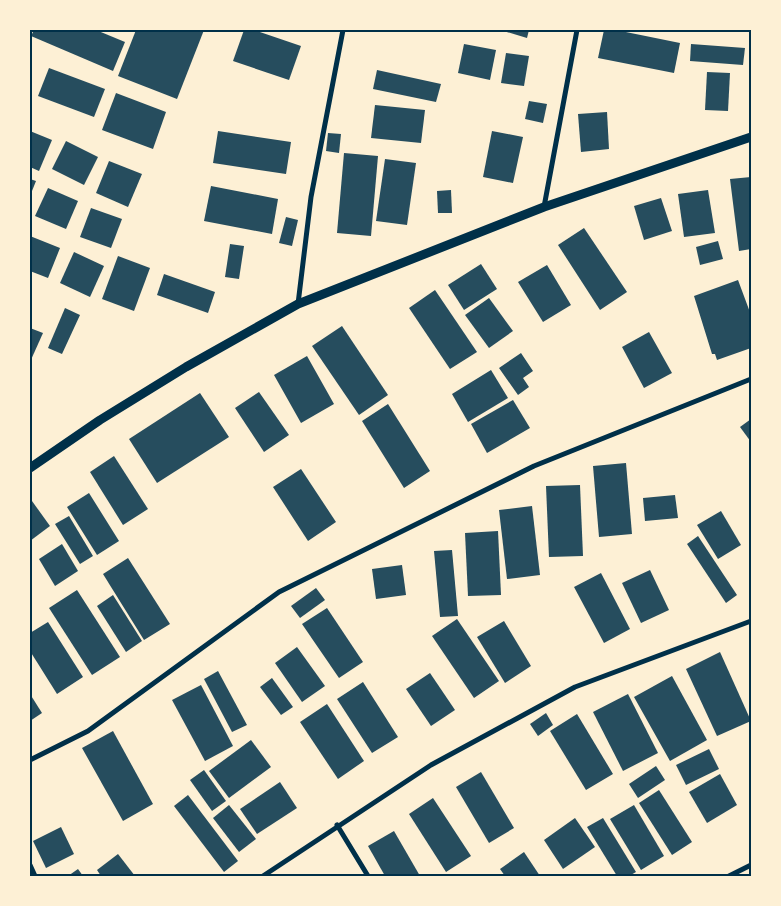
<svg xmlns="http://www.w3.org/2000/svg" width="781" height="906" font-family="Helvetica,sans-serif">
	<rect width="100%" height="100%" fill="#fdf0d5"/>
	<g fill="#264d5e">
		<polygon points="34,30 96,30 125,42 113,71 31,36"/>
		<polygon points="136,30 204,30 177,99 118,76"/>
		<polygon points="244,30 254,30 301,46 289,80 233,61"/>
		<polygon points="500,30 529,30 527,38"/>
		<polygon points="604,30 616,30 680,43 674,73 598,58"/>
		<polygon points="464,44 496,50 490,80 458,73"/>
		<polygon points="691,44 745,48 743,65 690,61"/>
		<polygon points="506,53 529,56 524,86 501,83"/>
		<polygon points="49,68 105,89 94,117 38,96"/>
		<polygon points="377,70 441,84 436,102 373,89"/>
		<polygon points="707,72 730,73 728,111 705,110"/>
		<polygon points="116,93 166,112 153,149 102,130"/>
		<polygon points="529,101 547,104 543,123 525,119"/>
		<polygon points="375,105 425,110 421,143 371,138"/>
		<polygon points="607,112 609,149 581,152 578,114"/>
		<polygon points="30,131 52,140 39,171 30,167"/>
		<polygon points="218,131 291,142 286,174 213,163"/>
		<polygon points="492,131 523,137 513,183 483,177"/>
		<polygon points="328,133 341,134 339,153 326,151"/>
		<polygon points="66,141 98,157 84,185 52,169"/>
		<polygon points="344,153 378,156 371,236 337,233"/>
		<polygon points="385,159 416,163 407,225 376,221"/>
		<polygon points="109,161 142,174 128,207 96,193"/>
		<polygon points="751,177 751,249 739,251 730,179"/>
		<polygon points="30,179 36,181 30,196"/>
		<polygon points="211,186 278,199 272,234 204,221"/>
		<polygon points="48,188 78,201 66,229 35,216"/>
		<polygon points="451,190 452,213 438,213 437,191"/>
		<polygon points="708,190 715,233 684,237 678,194"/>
		<polygon points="661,198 672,231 644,240 634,206"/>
		<polygon points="91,208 122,219 111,248 80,237"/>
		<polygon points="286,217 298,220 292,246 279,243"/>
		<polygon points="584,228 627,292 600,310 558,245"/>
		<polygon points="30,236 60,248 48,278 30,271"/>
		<polygon points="718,241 723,259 700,265 696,247"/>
		<polygon points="230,244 244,246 239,279 225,277"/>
		<polygon points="74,252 104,266 90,297 60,283"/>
		<polygon points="118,256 150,268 134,311 102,299"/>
		<polygon points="481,264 497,289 464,310 448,285"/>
		<polygon points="547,265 571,305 543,322 518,282"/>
		<polygon points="164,274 215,292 208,313 157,295"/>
		<polygon points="738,280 751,315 751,348 717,360 715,354 712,354 694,296"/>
		<polygon points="435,290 477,352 450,369 409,308"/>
		<polygon points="489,298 513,331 489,348 465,315"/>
		<polygon points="65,308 80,315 62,354 48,348"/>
		<polygon points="342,326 388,395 359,415 312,346"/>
		<polygon points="30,328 43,333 30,362"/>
		<polygon points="649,332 672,373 644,388 622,347"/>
		<polygon points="521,353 533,371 523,378 529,387 518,395 499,368"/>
		<polygon points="307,356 334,404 301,423 274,375"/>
		<polygon points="491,370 508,398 468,422 452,394"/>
		<polygon points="259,392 289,435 264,452 235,408"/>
		<polygon points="200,393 229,437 157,483 129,439"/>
		<polygon points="513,400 530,428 487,453 471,424"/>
		<polygon points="388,404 430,471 404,488 362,421"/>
		<polygon points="751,419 751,442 740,427"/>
		<polygon points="114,456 148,509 123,525 90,472"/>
		<polygon points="626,463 632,534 599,537 593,466"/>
		<polygon points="301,469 336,522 308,541 273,487"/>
		<polygon points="580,485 583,556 549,557 546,486"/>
		<polygon points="89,493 119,541 97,555 67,507"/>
		<polygon points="675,495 678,518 645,521 643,498"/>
		<polygon points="32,501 50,526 30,541 30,503"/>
		<polygon points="532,506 540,575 507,579 499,510"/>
		<polygon points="721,511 741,545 718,559 697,525"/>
		<polygon points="69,516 93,556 80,564 55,524"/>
		<polygon points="498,531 501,595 468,596 465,533"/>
		<polygon points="698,536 737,595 726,603 687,544"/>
		<polygon points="62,544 78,571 55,586 39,559"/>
		<polygon points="452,550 458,616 440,617 434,551"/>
		<polygon points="128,558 170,624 144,640 103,574"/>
		<polygon points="402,565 406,595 376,599 372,569"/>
		<polygon points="650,570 669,610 641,623 622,583"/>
		<polygon points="601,573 630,629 604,643 574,587"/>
		<polygon points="316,588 325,600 300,618 291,606"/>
		<polygon points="77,590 120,657 92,675 49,608"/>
		<polygon points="113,595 142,641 126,652 97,606"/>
		<polygon points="327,608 363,662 339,678 302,624"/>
		<polygon points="457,619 499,681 474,698 432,636"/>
		<polygon points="504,621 531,666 505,683 477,637"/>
		<polygon points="48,622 83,677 57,694 30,651 30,633"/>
		<polygon points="297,647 325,686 302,702 275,663"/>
		<polygon points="720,652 751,721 717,736 686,669"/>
		<polygon points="218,671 247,725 232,732 204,679"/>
		<polygon points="430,673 455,710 431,726 406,689"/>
		<polygon points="672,676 707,740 670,761 634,697"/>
		<polygon points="272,678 293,707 281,715 260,687"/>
		<polygon points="363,682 398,737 372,753 337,699"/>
		<polygon points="201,685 233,746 205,761 172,700"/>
		<polygon points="30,694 42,713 30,721"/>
		<polygon points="628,694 658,753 623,771 593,712"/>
		<polygon points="327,704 364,761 338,779 300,722"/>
		<polygon points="546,713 553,725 538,736 530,724"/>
		<polygon points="577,714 613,774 586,790 550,731"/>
		<polygon points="113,731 153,804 123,821 82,748"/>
		<polygon points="251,740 271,767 229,798 209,771"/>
		<polygon points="709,749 719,769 686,785 676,765"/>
		<polygon points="656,766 665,780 638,798 629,784"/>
		<polygon points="204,770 226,801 212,811 190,780"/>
		<polygon points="481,772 514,828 489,843 456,787"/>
		<polygon points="720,774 737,805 707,823 689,792"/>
		<polygon points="280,782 297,808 257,834 240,809"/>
		<polygon points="659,790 692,842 672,855 639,803"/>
		<polygon points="188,795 238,861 224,872 174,806"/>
		<polygon points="433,798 471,856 446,872 409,814"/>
		<polygon points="229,805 256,839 239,852 213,818"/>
		<polygon points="634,805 664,856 641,870 610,819"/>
		<polygon points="575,818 595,847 563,869 544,840"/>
		<polygon points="603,818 636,872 629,876 617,876 587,827"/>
		<polygon points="61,827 74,854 46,868 33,841"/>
		<polygon points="394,831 420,876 385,876 368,846"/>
		<polygon points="524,852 540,876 505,876 500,869"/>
		<polygon points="118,854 135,876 101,876 97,870"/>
		<polygon points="78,869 83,876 68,876"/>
	</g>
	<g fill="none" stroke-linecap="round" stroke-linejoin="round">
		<g stroke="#003049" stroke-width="5">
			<polyline points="544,207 577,30"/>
			<polyline points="298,304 311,197 343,30"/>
			<polyline points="30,760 88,731 279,592 534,466 751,379"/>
			<polyline points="337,825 368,876"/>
			<polyline points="30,865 35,876"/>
			<polyline points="263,876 431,765 575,687 751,621"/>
			<polyline points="729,876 751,865"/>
		</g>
		<polyline stroke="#003049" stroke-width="9" points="30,468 100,420 186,367 298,304 544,207 751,137"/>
	</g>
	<rect width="781" height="906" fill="none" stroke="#fdf0d5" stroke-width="62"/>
	<rect x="31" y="31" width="719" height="844" fill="none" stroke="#003049" stroke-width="2"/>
</svg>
